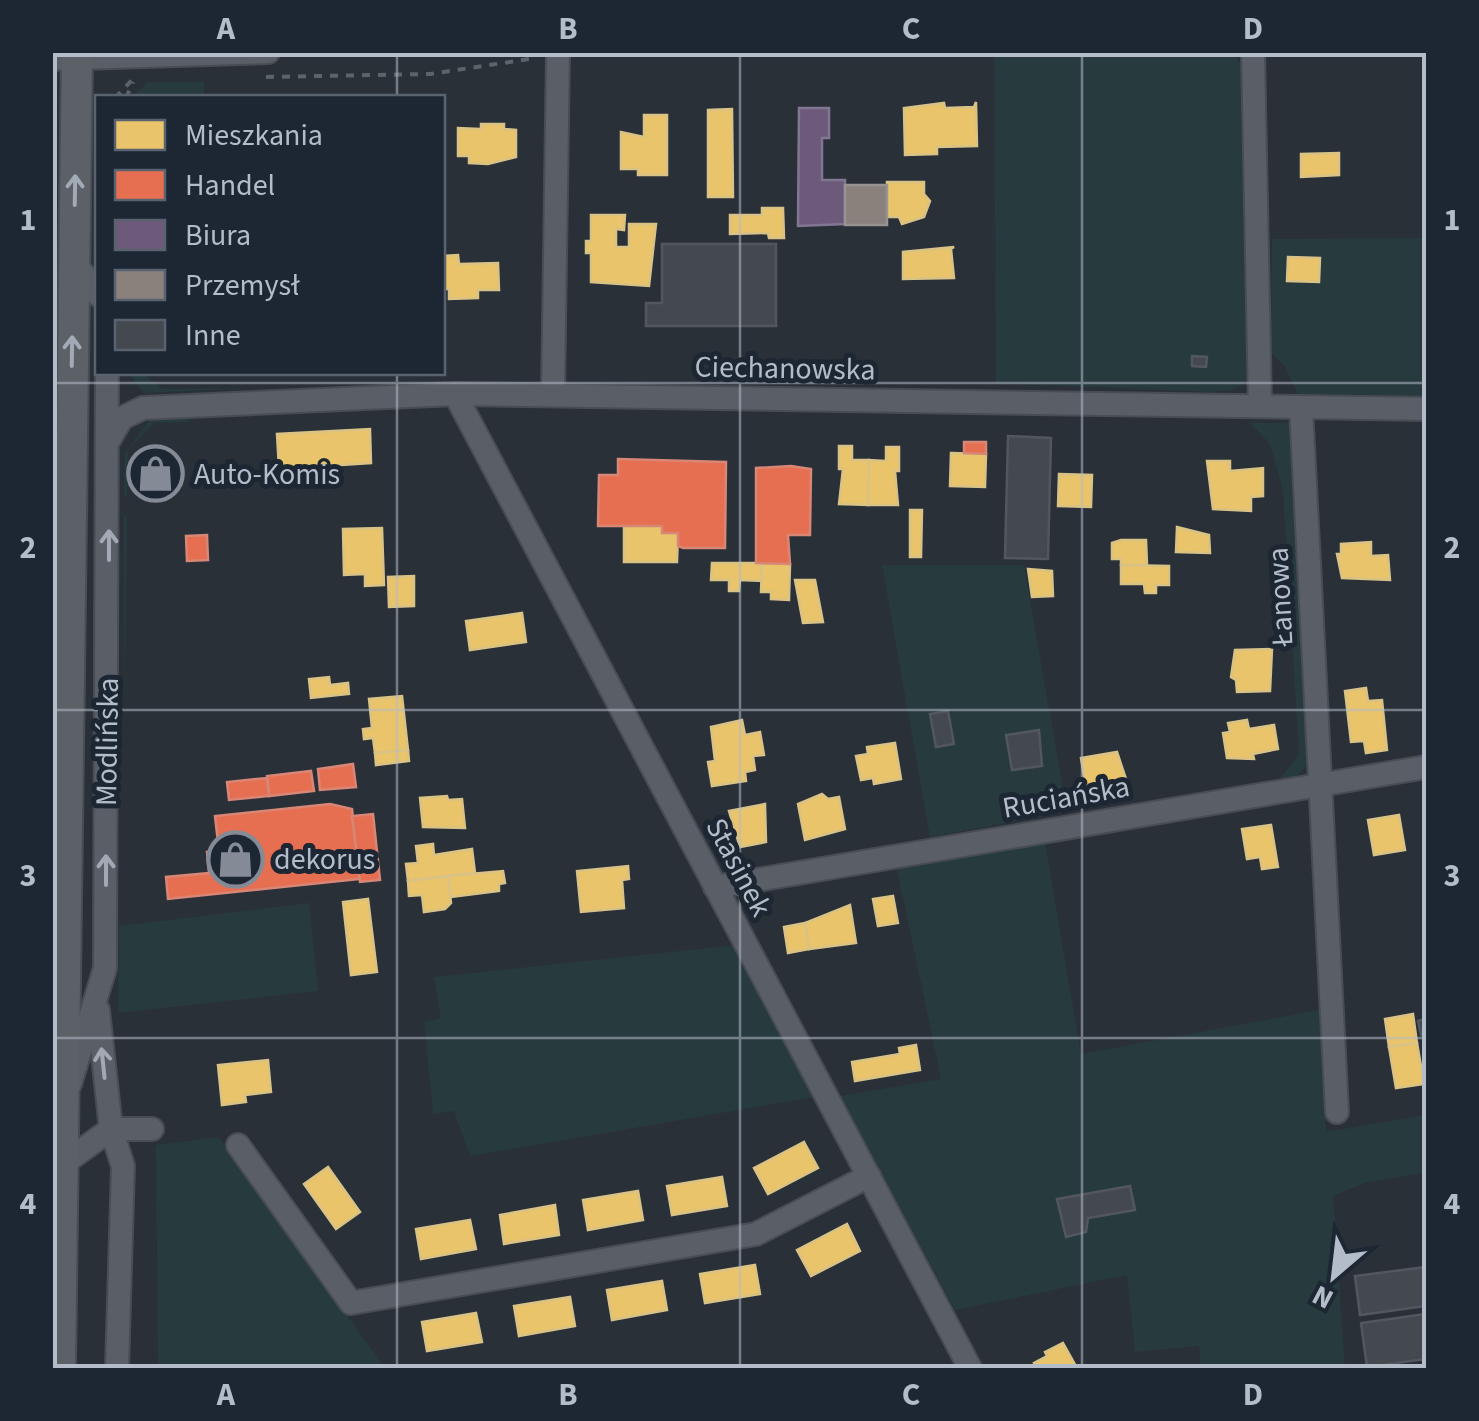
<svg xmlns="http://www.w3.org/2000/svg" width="1479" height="1421" font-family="'Source Sans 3',sans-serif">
	<rect width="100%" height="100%" fill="#2a3038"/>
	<g fill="#273a3e">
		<path d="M 1233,53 L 1243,67 L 1251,370 C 1244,391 1230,390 1211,392 L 996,383 L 994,55 Z"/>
		<polygon points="148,82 204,82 204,95 132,97"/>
		<polygon points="358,94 445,94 444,238 442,98"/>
		<polygon points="1426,238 1426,397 1298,394 1284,365 1271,352 1272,239"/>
		<polygon points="128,373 142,373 162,389 253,388 144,393"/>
		<polygon points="188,417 189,422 154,423 128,450 127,497 124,496 125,453 151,418"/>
		<polygon points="1250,423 1296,423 1309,763 1296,777 1279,780 1299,754 1283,491 1270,444"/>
		<polygon points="127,516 124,710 124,517"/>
		<polygon points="882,565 1024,565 1067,812 930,837"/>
		<polygon points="1045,842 1081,1054 1319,1010 1326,1132 1426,1115 1426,1172 1365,1183 1333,1196 1345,1368 1201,1368 1199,1346 1135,1352 1127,1275 955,1310 840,1096 941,1079 897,869"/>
		<polygon points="309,903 318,991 118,1013 119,926"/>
		<polygon points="737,945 815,1097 470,1156 454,1111 433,1114 424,1022 441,1018 434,977"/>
		<polygon points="219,1137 385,1368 158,1368 156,1145"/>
	</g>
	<g fill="#e9c46a" stroke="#d9c286" stroke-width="2.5">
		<polygon points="976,102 977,146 937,147 937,154 905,155 904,108 944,103 945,108 974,107"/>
		<polygon points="732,109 733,197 708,197 708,110"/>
		<polygon points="644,115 667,115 667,175 638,175 638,169 621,169 621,132 644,137"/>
		<polygon points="481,124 504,124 504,129 516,130 516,157 488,164 469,163 469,156 458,156 458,128 481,129"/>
		<polygon points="1339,153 1339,175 1301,177 1301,154"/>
		<polygon points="887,182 924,182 924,194 930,201 924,217 902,224 899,217 887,217"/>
		<polygon points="762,208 783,208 784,238 769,238 768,233 730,234 730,215 762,215"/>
		<polygon points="591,215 625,215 624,230 616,229 616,247 629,247 629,224 656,224 649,286 591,282 591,253 586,253 586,241 591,241"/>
		<polygon points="954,247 951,249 954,278 903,279 903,252"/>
		<polygon points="458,255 459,264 498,263 499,290 478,290 478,298 449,299 449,289 442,289 442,256"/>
		<polygon points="1288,257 1320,258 1319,282 1287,281"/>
		<polygon points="370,429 371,463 279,469 277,434"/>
		<polygon points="839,446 852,446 852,460 869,460 868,505 839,504 843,469 839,469"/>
		<polygon points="886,447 899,447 899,471 895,471 898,505 868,505 869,460 886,461"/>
		<polygon points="951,453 986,454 985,487 950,486"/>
		<polygon points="1207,461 1230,461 1230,471 1263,468 1263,496 1251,497 1251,511 1213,509"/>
		<polygon points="1059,474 1092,475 1091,507 1058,506"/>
		<polygon points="910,510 922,510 921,557 910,557"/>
		<polygon points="624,525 662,526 662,533 678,533 677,562 624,562"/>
		<polygon points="1177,527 1209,535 1210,553 1176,552"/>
		<polygon points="382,528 384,585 365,586 365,574 344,575 343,529"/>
		<polygon points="1121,540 1146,540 1147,565 1121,565 1121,559 1112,559 1112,543"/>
		<polygon points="1371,542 1371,556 1388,555 1390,580 1342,578 1337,554 1341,554 1341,544"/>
		<polygon points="712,563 762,563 762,581 740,580 739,591 729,591 729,580 711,580"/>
		<polygon points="762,563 790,564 789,600 771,599 771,592 761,592"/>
		<polygon points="1121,565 1169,566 1169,585 1156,585 1156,593 1145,593 1144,584 1121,584"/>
		<polygon points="1028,569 1052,571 1053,596 1032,597"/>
		<polygon points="414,576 414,606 389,607 388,577"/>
		<polygon points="795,580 815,580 823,622 803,623"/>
		<polygon points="522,613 526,642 470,650 466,621"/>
		<polygon points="1272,649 1270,691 1237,692 1236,680 1231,677 1235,650"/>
		<polygon points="329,677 330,685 348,683 349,694 311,698 309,679"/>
		<polygon points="1366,688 1368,701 1382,700 1387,750 1366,753 1364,741 1351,742 1345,691"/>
		<polygon points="402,696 408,750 375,753 373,738 364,739 363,729 372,728 369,699"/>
		<polygon points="742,720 745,735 760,732 764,755 753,756 755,770 745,772 746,781 712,786 708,762 715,761 711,727"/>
		<polygon points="1247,720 1249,729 1274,725 1278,749 1253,754 1254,759 1227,758 1223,733 1230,732 1228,723"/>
		<polygon points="895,743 901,779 874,784 873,778 861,780 856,756 868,754 867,747"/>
		<polygon points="408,750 409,761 376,765 375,753"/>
		<polygon points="1117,752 1127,782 1086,789 1081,758"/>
		<polygon points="822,794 828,799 839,797 845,829 805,840 798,804"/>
		<polygon points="447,796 448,800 462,799 465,828 423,827 420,798"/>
		<polygon points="765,804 766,842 740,847 729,811"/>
		<polygon points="1399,815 1405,850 1374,855 1368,820"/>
		<polygon points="1271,825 1278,867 1262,869 1260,857 1247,859 1242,829"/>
		<polygon points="433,844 434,855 472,849 475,873 408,881 406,864 418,863 416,846"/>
		<polygon points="628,866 629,879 622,880 624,908 581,912 577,871"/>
		<polygon points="503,871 505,883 499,884 499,891 450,897 448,876"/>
		<polygon points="448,876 451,903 445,909 424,912 422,895 409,896 408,881"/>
		<polygon points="893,896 898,923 878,926 873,899"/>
		<polygon points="368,899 377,972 351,975 343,902"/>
		<polygon points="850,905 856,943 809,949 805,923"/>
		<polygon points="805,923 809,949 788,953 784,927"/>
		<polygon points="1413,1014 1417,1043 1389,1047 1385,1019"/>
		<polygon points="1417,1043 1424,1084 1396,1088 1389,1047"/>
		<polygon points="916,1045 920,1070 855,1081 852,1062 900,1054 899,1048"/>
		<polygon points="268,1060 271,1092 245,1095 246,1102 222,1105 218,1065"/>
		<polygon points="804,1142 818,1168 768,1194 754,1168"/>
		<polygon points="328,1167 360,1212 336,1229 304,1184"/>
		<polygon points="722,1177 727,1206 672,1215 667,1186"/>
		<polygon points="638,1191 643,1220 588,1230 583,1200"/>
		<polygon points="555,1205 559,1235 504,1244 500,1215"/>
		<polygon points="470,1220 476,1249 421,1259 416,1229"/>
		<polygon points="847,1224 860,1251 811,1276 797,1250"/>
		<polygon points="755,1265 760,1294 705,1303 700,1274"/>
		<polygon points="662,1281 667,1310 612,1320 607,1290"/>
		<polygon points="570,1297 575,1326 519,1336 514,1306"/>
		<polygon points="476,1313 482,1342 427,1351 422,1322"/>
		<polygon points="1063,1343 1077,1368 1037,1368 1034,1363 1047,1356 1045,1352"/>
	</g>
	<g fill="#e76f51" stroke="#d88675" stroke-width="2.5">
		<polygon points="964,442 986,442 986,454 964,453"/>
		<polygon points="618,459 726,462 725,548 683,548 678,546 678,533 662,533 662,526 598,526 599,475 618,475"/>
		<polygon points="791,466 811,469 810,535 788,535 790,564 756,563 756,468"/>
		<polygon points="207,535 208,560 187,561 186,536"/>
		<polygon points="353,764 356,787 320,790 318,769"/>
		<polygon points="311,771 314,791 269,796 267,776"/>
		<polygon points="267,778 269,796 229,800 227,782"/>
		<polygon points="330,804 352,809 360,879 168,899 166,877 209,873 207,852 219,851 215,816"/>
		<polygon points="373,814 380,880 360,882 352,816"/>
	</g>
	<polygon fill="#6d597a" stroke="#827792" stroke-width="2.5" points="799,108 829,108 829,138 822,138 822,180 845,180 845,224 798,226"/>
	<rect fill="#8a817c" stroke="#979393" stroke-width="2.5" x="845" y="185" width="42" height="40"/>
	<g fill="#444950" stroke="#52575f" stroke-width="2.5">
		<polygon points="662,244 776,244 776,326 646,326 646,303 662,303"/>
		<polygon points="1192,356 1207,357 1206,367 1192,366"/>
		<polygon points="1008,436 1051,438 1048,559 1005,558"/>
		<polygon points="948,711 954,744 936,747 930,714"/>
		<polygon points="1039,730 1042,766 1012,770 1006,735"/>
		<polygon points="1423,1006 1426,1006 1426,1034 1421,1035 1418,1021 1425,1019"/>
		<polygon points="1130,1186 1135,1210 1088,1218 1086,1232 1066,1237 1057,1199"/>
		<polygon points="1426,1267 1426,1306 1360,1315 1355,1276"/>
		<polygon points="1426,1314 1426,1359 1367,1367 1361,1323"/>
	</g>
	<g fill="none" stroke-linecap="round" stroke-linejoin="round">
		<defs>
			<g id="minor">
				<polyline points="1253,52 1260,406"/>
				<polyline points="52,59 268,52"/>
				<polyline points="74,261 98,295"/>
				<polyline points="455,394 970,1368"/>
				<polyline points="553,394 558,52"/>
				<polyline points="1301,407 1337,1112"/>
				<polyline points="109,440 122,418 143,408 455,394 1426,409"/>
				<polyline points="715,887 1426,767"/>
				<polyline points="98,1010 111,1129 123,1166 117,1368"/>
				<polyline points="70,1084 105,968 107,372"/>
				<polyline points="238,1145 351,1303 756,1234 869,1176"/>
				<polyline points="63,1164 111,1129 152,1129"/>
			</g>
			<polyline id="major" points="60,1368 77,52"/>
		</defs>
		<use href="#minor" stroke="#484c53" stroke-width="26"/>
		<use href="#major" stroke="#484c55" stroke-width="34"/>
		<g stroke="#5d636a" stroke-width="4" stroke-dasharray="8 8" stroke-linecap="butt">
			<polyline points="266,77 430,74 536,58"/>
			<polyline points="115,98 132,80"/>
			<polyline points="126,98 133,82"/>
		</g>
		<use href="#minor" stroke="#5a5e66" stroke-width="22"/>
		<use href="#major" stroke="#5c6168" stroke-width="30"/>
	</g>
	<defs><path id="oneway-shaft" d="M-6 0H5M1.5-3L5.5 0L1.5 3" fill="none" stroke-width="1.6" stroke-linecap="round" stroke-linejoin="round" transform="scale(2.5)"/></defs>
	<g stroke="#a2aab6">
		<use href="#oneway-shaft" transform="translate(75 190) rotate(-89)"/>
		<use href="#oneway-shaft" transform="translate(72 351) rotate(-89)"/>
	</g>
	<g stroke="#a2a9b5">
		<use href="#oneway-shaft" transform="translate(109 545) rotate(-90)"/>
		<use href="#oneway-shaft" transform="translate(106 870) rotate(-90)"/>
		<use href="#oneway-shaft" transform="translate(103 1063) rotate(-96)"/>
	</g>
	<path fill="none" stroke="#b4bcc9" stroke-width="2.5" stroke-opacity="0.55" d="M 397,52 L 397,98M 740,52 L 740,1368M 1082,52 L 1082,1368M 397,372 L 397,1368M 52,383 L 1426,383M 52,710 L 1426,710M 52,1038 L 1426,1038"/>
	<defs>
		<symbol id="shop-ring" viewBox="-11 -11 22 22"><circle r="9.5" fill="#1d2633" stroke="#848b96" stroke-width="1.5"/><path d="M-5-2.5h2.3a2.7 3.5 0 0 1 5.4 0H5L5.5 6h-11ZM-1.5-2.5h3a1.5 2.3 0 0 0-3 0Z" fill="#848b96"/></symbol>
	</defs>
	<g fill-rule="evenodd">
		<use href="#shop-ring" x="124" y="442" width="63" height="63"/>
		<use href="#shop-ring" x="204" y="828" width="63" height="63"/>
	</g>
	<g text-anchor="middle" stroke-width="10" stroke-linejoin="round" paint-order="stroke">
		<g font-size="30" fill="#b4bcc9" stroke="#1d2633">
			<text transform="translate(785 368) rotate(1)" y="10">Ciechanowska</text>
			<text transform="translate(1280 597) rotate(-93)" y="10">Łanowa</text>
			<text transform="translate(107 742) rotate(-89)" y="10">Modlińska</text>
			<text transform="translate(1066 797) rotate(-10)" y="10">Ruciańska</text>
			<text transform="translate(739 867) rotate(62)" y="10">Stasinek</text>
		</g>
		<g font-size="30" fill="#b4bcc9" stroke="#1d2633" text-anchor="start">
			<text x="194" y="484">Auto-Komis</text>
			<text x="274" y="869">dekorus</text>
		</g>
	</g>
	<rect width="1479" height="1421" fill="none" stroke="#1d2633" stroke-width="110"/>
	<rect x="95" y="95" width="350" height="280" fill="#1d2633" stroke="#59626f" stroke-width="2.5"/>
	<rect x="115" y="120" width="50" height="30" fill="#e9c46a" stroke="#59626f" stroke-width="2.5"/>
	<text x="185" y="145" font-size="30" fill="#b4bcc9">Mieszkania</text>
	<rect x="115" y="170" width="50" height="30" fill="#e76f51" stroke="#59626f" stroke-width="2.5"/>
	<text x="185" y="195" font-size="30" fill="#b4bcc9">Handel</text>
	<rect x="115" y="220" width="50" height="30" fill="#6d597a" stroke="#59626f" stroke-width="2.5"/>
	<text x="185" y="245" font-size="30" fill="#b4bcc9">Biura</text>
	<rect x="115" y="270" width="50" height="30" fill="#8a817c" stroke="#59626f" stroke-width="2.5"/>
	<text x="185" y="295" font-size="30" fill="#b4bcc9">Przemysł</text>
	<rect x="115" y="320" width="50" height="30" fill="#444950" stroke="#59626f" stroke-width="2.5"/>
	<text x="185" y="345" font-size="30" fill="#b4bcc9">Inne</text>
	<g transform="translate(1334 1276) rotate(208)" stroke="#1d2633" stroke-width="8" paint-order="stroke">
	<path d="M0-8L18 38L0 25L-18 38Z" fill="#b4bcc9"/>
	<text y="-15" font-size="28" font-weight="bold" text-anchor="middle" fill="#b4bcc9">N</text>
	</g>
	<rect x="55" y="55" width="1369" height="1311" fill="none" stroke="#b4bcc9" stroke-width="4"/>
	<g font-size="32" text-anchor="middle" font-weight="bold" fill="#b4bcc9">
		<text x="226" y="39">A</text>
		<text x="568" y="39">B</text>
		<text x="911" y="39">C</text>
		<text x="1253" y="39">D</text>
		<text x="28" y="230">1</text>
		<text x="1452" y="230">1</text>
		<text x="28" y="558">2</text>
		<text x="1452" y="558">2</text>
		<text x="28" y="886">3</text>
		<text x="1452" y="886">3</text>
		<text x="28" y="1214">4</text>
		<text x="1452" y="1214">4</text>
		<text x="226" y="1405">A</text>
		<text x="568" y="1405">B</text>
		<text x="911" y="1405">C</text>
		<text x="1253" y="1405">D</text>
	</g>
</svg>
